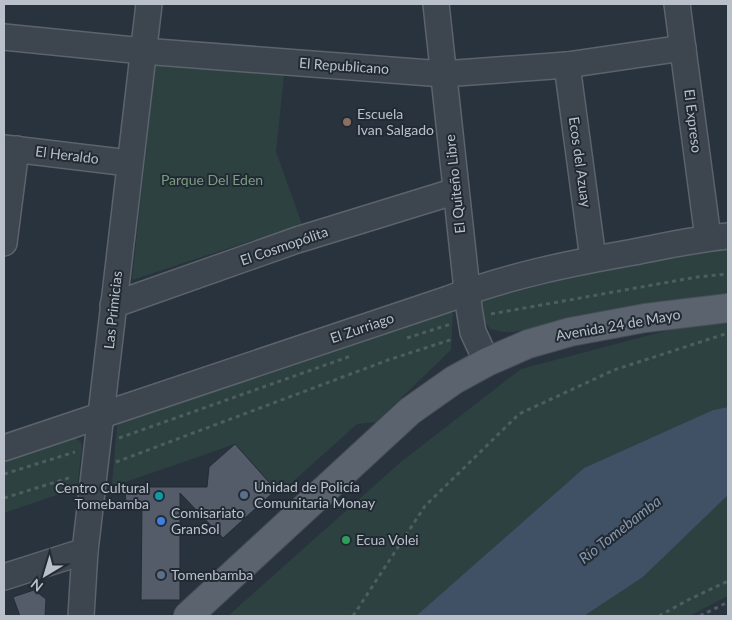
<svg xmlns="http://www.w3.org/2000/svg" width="732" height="620" font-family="Lato,sans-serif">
	<rect width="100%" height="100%" fill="#29333e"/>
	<g fill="#2e4141">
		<polygon points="156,60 284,74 276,152 302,224 132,280"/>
		<path d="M 728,247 L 728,294 L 654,303 L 599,312 L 513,332 L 503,332 L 490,329 C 482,318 477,309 482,296 L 598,270 Z"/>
		<polygon points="448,312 453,313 451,350 376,422 357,424 279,494 235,444 114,486 112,484 117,426 120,423"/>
		<polygon points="728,321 728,407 713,410 584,468 416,616 228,616 402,461 521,369 673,329"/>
		<polygon points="74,437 81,442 82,447 77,488 4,513 4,462"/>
		<polygon points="728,495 728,596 689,616 584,616 643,577"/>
	</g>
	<polygon fill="#415165" points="728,407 728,495 643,577 584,616 416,616 584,468 713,410"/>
	<g fill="#535c68" stroke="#242c35">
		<polygon points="235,444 276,490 223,538 180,493 180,600 141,600 142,504 126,504 125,487 207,487 209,467"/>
		<polygon points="34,590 46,599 45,616 20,616 13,597"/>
	</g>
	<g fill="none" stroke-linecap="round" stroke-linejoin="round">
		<defs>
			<g id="minor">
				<polyline points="436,4 469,308 473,332 487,362"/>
				<polyline points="677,4 708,238"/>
				<polyline points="4,37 143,51 443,74 567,65 683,48"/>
				<polyline points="567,65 593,259"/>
				<polyline points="4,148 129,163"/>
				<polyline points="4,243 16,149"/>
				<polyline points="113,305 297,240 456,191"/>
				<path d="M 4,448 L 448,299 C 508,276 571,263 634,252 C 665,246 696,239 728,236"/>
				<polyline points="4,577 85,551"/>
				<polyline points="81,616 85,551 149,4"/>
			</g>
			<polyline id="major" points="188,616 410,411 454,380 487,362 528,344 570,332 645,318 728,308"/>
		</defs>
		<use href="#minor" stroke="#5b636c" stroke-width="28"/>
		<use href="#major" stroke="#464e57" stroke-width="30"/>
		<g stroke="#4d5e60" stroke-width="3" stroke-dasharray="4 4" stroke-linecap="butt">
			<polyline points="491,314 697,277 728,274"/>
			<polyline points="407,338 451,324"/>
			<polyline points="119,438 351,356"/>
			<polyline points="116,462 388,360 453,339"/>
			<polyline points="4,474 75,452"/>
			<polyline points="4,498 72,477"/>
			<polyline points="353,616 425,506 519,414 614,370 728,333"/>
			<polyline points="659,616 688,600 728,581"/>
			<polyline points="700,616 728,602"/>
		</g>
		<use href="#minor" stroke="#3d454e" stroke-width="25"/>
		<use href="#major" stroke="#5b646e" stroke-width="28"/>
	</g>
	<circle fill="#8d6e63" stroke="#222a34" stroke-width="2" cx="347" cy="122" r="5"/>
	<g fill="#5c6f8a" stroke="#222a34" stroke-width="2">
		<circle cx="244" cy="495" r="5"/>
		<circle cx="161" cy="575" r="5"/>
	</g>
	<circle fill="#0f9aa8" stroke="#222a34" stroke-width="2" cx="159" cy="496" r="5"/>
	<circle fill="#3f7fe0" stroke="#222a34" stroke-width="2" cx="161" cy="521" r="5"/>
	<circle fill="#2e9e5b" stroke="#222a34" stroke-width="2" cx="346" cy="540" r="5"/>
	<g text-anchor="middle" stroke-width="4" stroke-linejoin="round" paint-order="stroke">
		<g font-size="14" fill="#b9c0c9" stroke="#222a34">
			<text transform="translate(344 66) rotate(4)" y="5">El Republicano</text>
			<text transform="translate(693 121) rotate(83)" y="5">El Expreso</text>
			<text transform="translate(67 155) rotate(7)" y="5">El Heraldo</text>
			<text transform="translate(580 162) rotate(82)" y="5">Ecos del Azuay</text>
			<text transform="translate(455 184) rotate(-96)" y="5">El Quiteño Libre</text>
			<text transform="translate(284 246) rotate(-19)" y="5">El Cosmopólita</text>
			<text transform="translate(113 310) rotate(-84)" y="5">Las Primicias</text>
			<text transform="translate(618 325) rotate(-10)" y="5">Avenida 24 de Mayo</text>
			<text transform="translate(362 328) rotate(-19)" y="5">El Zurriago</text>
		</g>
		<g font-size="14" fill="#b9c0c9" stroke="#222a34" text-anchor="start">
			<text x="357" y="119">Escuela<tspan x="357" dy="16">Ivan Salgado</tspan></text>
			<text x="254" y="492">Unidad de Policía<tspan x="254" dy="16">Comunitaria Monay</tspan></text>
			<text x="149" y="493" text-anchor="end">Centro Cultural<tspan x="149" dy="16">Tomebamba</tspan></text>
			<text x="171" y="518">Comisariato<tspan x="171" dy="16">GranSol</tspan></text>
			<text x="356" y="545">Ecua Volei</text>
			<text x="171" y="580">Tomenbamba</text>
		</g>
		<g font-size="14" fill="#7b9c81" stroke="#222a34">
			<text x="212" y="185">Parque Del Eden</text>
		</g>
		<g font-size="15" font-style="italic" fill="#8597ac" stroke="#222a34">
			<text transform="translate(620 530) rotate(-38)" y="5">Río Tomebamba</text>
		</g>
	</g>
	<rect width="732" height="620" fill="none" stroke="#b9c0c9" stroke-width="10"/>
	<g transform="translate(45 575) rotate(218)" stroke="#222a34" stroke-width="4" paint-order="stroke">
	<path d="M0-4L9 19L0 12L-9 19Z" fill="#b9c0c9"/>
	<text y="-8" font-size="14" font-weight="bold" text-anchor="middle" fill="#b9c0c9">N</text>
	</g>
</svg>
